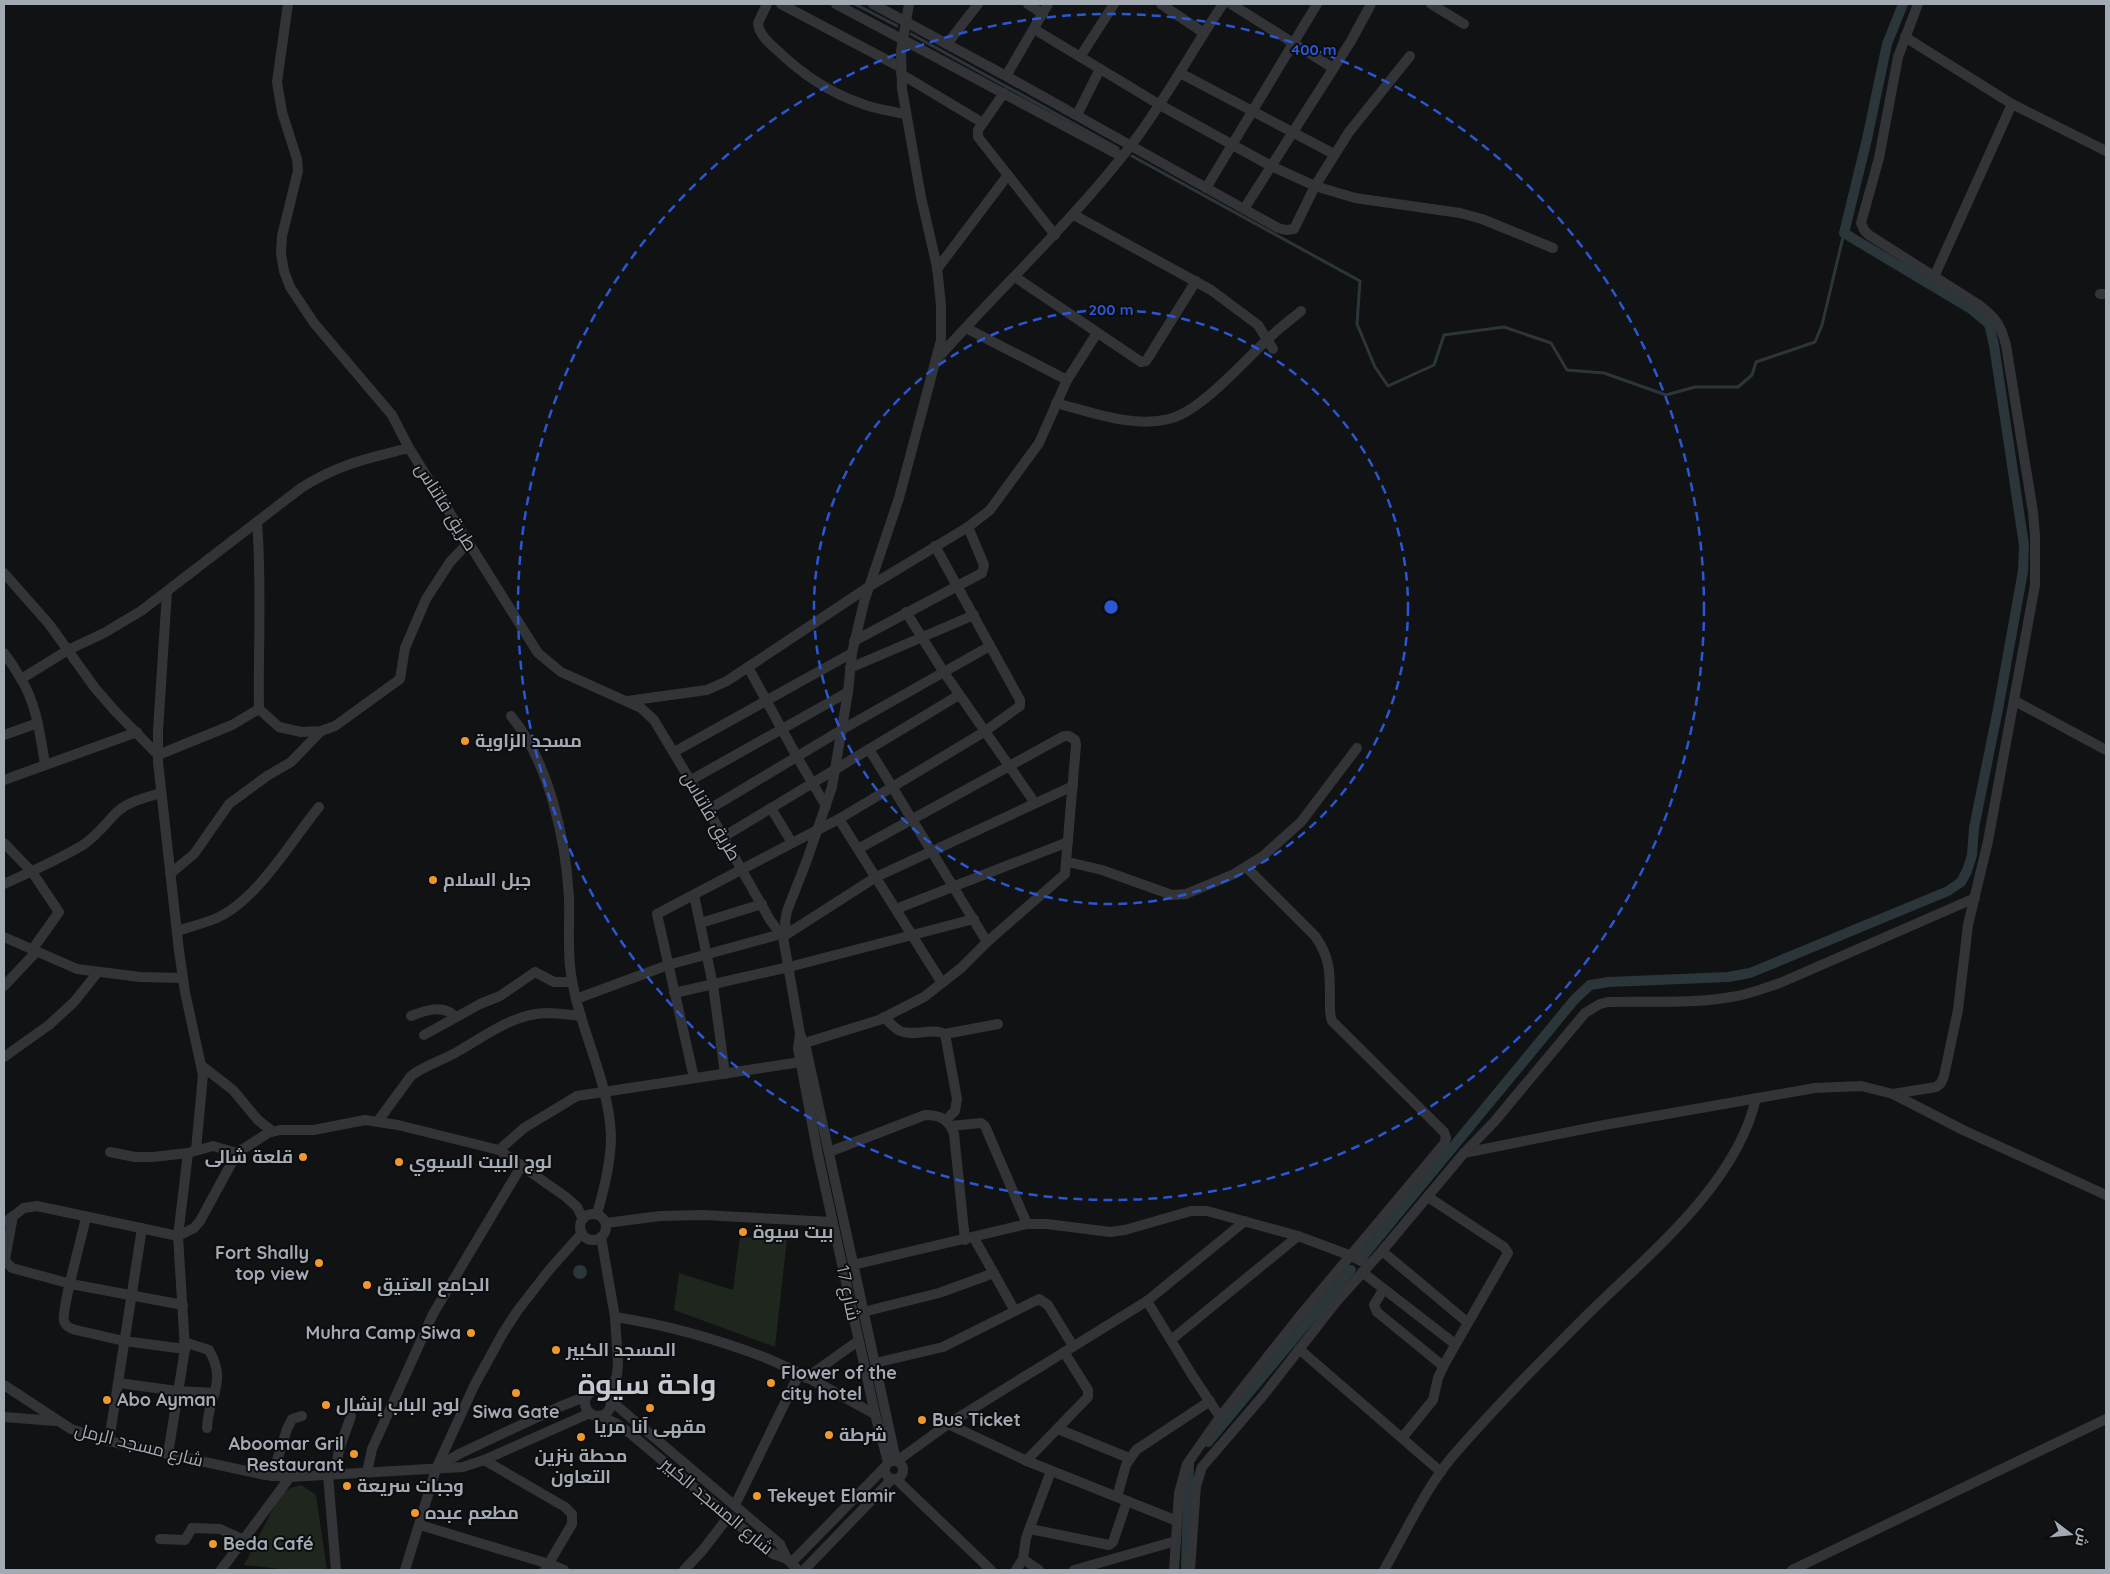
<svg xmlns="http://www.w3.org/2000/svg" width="2110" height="1574" font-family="Quicksand,Cairo,sans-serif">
	<rect width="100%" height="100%" fill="#111213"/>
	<g fill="#1e261e">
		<polygon points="740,1237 787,1239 775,1347 674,1310 679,1273 733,1290"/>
		<polygon points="301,1485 316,1495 327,1570 292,1570 244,1565 279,1497 290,1488"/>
	</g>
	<circle fill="#2b363b" cx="580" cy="1272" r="7"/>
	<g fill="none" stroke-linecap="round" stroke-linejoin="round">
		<g stroke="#2b363b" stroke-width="3">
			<polyline points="855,4 897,26"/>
			<polyline points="911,34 1118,148"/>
			<polyline points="1132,156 1360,281 1357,324 1375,367 1388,386 1434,365 1444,335 1504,327 1551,343 1567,370 1604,373 1666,395 1695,387 1738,387 1752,375 1756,362 1815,342 1822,325 1844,233"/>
		</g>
		<g stroke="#2b363b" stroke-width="10">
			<polyline points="1363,1256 1575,999 1590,985 1609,982 1728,977 1750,973 1948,891 1961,882 1967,871 1972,855 1974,828 1999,704 2023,571 2024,545 1994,345 1989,324 1971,309 1844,233 1867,139 1887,44 1903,4"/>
			<polyline points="1208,1442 1351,1270"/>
			<polyline points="1186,1567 1189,1464"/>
		</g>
		<g stroke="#323438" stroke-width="10">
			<polyline points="288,4 277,82 282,112 297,159 298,171 282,236 281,254 284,271 290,287 314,323 392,415 409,448 538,653 561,672 641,708 654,720 708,810 770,920 783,937 800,1034 806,1048 896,1460"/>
			<path d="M 767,4 L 758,23 C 759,35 770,44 778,51 C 802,74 828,92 860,103 C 874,109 891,111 905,114"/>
			<polyline points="781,4 900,67"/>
			<polyline points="836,4 1121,156"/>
			<polyline points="873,4 1006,76 1278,228 1286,230 1294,229 1296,225 1315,186 1349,132 1410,56"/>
			<polyline points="1028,4 1043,14"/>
			<polyline points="1161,4 1204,33"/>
			<polyline points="1231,4 1333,68"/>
			<polyline points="1431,4 1464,24"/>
			<polyline points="1034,29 1160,105 1271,166 1315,186 1355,198 1460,213 1482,219 1553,248"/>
			<polyline points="1905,37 2012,104 1934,277"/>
			<polyline points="947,44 978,4"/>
			<polyline points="1080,57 1114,4"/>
			<polyline points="1180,73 1334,154"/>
			<polyline points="901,74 983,123"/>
			<polyline points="1006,76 1048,4"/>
			<polyline points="1004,93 978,130 978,137 1055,235"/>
			<polyline points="2012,104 2106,151"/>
			<polyline points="1077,115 1100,69"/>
			<polyline points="1206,188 1317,4"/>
			<polyline points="1244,209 1351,41 1371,4"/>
			<polyline points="1074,215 1211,290 1258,325 1273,349"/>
			<polyline points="937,269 1008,175"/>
			<polyline points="1015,277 1141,362 1146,361 1148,358 1196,281"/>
			<polyline points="2100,294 2106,294"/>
			<polyline points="966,328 1067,380"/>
			<path d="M 938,358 C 1002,286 1073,221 1132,144 C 1166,99 1192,50 1223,4"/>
			<path d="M 1056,403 C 1091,412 1132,428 1169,419 C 1200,412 1242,363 1266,341 C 1277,330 1289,321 1301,311"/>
			<path d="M 257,522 C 262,584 258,647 259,709"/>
			<polyline points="4,573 49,624 95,688 115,711 158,755 232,725 259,709 279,727 301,732 321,731 335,726 400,679 405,648 426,599 450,562 468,543"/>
			<polyline points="167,592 158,731 158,762 179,951 185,992 203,1075 196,1150"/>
			<polyline points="906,612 943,671 1035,803"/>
			<polyline points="854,641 982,573 984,565 968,527"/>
			<path d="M 4,653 C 10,661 16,670 21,679 C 37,705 40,735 45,764"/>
			<polyline points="748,667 797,757 826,806"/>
			<polyline points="850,668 974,615"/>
			<path d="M 21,679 L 68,650 L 104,633 L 141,611 L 301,488 C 339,464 366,459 409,448"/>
			<polyline points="627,701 707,690 727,681 870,586 968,527 990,510 1039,443 1067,380 1097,333"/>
			<polyline points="2015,701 2106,750"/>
			<path d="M 511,716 C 549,762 566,840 569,898 C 570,923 567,949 571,974 C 579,1029 609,1080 611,1136 C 611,1162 604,1189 597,1214"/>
			<polyline points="4,735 38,723"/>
			<polyline points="869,749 987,942"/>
			<polyline points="674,752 852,653"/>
			<polyline points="4,780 137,732"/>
			<polyline points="691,780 848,692"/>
			<polyline points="771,808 792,843 839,819 984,732 1020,706 1020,700 935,546"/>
			<polyline points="708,810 843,729 990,646"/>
			<polyline points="839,819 942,983"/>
			<polyline points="723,837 959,695"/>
			<polyline points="4,843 32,872 59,912 32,950"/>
			<polyline points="1068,862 1102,870 1172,895 1186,894 1234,874 1263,856 1301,822 1357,748"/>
			<polyline points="170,874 194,854 229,804 267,776 291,762 321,731"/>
			<path d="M 4,884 C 30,872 58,860 83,845 C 95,837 103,827 113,816 C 125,802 144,798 161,793"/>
			<polyline points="694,895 713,985 725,1074"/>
			<polyline points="896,909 1068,842"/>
			<polyline points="701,923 762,904"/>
			<path d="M 177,931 C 190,927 205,923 217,918 C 258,899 291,841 319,807"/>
			<polyline points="787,932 785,922 787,911 807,860 832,787 848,692 852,653 864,602 899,498 941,340 941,305 937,267 921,197 902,89 901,51 909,4"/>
			<polyline points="784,936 876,877 1073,786"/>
			<polyline points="4,937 77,969 140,977 183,978"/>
			<polyline points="4,986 36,952"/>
			<polyline points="674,993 789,967 974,919"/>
			<polyline points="576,999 668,965 781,934"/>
			<path d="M 411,1016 C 426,1010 443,1004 456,1017"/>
			<path d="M 884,1017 C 889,1022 894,1028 900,1031 C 914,1037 932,1027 945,1034 L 957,1099 L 955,1111 L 946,1120"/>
			<polyline points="800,1034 798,1048 818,1155 875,1414 888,1462"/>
			<polyline points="945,1034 998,1024"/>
			<polyline points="424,1035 480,1004 500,996 535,972 554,982 572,982"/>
			<polyline points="805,1043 879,1020 924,997 961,968 987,942 1065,874 1076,745 1075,740 1069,736 1064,736 858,849"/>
			<polyline points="4,1057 49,1025 74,1002 98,972"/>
			<polyline points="202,1066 233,1090 258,1120 272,1131"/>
			<polyline points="694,1078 657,914 792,843"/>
			<path d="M 1893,1094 L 1936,1087 L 1941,1083 L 1944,1076 L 1958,1010 L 1968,925 L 1988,841 L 2035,585 L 2035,536 L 2033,512 L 2006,345 C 2001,325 1995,317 1979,305 L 1869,235 L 1864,230 L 1861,223 L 1879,158 L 1898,57 L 1918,4"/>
			<path d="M 378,1121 L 411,1076 C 423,1066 441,1061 455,1053 C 484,1037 512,1014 546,1013 C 558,1013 570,1015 581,1016"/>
			<polyline points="951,1126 981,1123 985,1126 1027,1224"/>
			<polyline points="499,1150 524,1128 577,1096 801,1062"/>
			<polyline points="110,1152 135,1157 153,1157 188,1153 213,1146 237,1153"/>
			<path d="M 829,1152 L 925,1115 C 940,1115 949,1119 954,1134 L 965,1240"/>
			<polyline points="1464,1153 1604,1125 1815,1088 1861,1086 1893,1094 1963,1130 2106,1195"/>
			<circle cx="593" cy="1227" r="13"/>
			<polyline points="13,1216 5,1259 7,1263 12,1268 71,1284 183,1305"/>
			<path d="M 86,1217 C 83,1233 61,1310 64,1321 C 66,1327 71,1329 76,1330 L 124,1341 L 185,1349"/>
			<polyline points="4,1223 24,1208 37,1206 178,1236 194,1228 200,1221 237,1153 268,1133 280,1130 314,1130 365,1120 398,1125 499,1150 566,1197 577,1207 583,1219"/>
			<polyline points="606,1223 660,1216 703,1215 832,1222"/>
			<polyline points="601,1237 615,1317 618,1363 617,1375 613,1385 606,1394"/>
			<polyline points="974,1238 1015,1311"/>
			<polyline points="1382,1251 1467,1322"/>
			<polyline points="853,1265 1027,1224 1047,1224 1110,1232 1125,1230 1191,1211 1207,1211 1298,1236 1349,1255 1369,1265"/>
			<polyline points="1362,1272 1455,1344"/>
			<polyline points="1383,1290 1374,1305 1377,1312 1443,1366"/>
			<polyline points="1147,1301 1192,1375 1220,1417"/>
			<polyline points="863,1312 939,1293 994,1273"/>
			<path d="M 615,1317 C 667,1325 717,1339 766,1358 C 803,1373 839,1395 875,1414"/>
			<polyline points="1171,1340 1298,1236"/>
			<path d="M 184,1342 L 209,1350 C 228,1383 208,1396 207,1428"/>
			<polyline points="1299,1349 1441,1472"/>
			<polyline points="875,1363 943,1347 1039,1299 1048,1305 1073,1346"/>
			<polyline points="806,1378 858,1341"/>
			<polyline points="119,1383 177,1391 215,1393"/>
			<polyline points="4,1385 71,1429 109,1441 265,1475 290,1477 463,1467 484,1460 590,1413"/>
			<circle cx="598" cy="1403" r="13"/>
			<polyline points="610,1400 780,1544 787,1559"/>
			<polyline points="601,1416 617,1424 631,1434 773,1554 787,1559 798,1570"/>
			<polyline points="4,1417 55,1421"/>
			<polyline points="948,1424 1027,1461 1177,1521"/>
			<polyline points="1058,1429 1129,1458"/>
			<polyline points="1402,1438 1433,1400 1438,1378 1445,1363 1508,1253 1504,1247 1428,1197"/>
			<polyline points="109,1441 142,1228"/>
			<polyline points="168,1454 185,1349 178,1236 188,1153"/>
			<polyline points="484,1460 565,1507 572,1514 572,1524 545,1570"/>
			<circle cx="894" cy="1470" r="9"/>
			<polyline points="897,1461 948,1424 1147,1301 1245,1221"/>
			<polyline points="1026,1461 1088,1397 1088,1390 1064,1352"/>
			<polyline points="436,1468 459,1454 559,1407 587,1396"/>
			<polyline points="367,1472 372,1449 433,1314 522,1165"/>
			<polyline points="335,1474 339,1450 351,1416"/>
			<polyline points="328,1475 336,1570"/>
			<polyline points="272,1476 287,1429 292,1419 302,1416"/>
			<polyline points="896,1479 991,1570"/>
			<polyline points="1117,1497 1126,1465 1136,1450 1210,1401"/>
			<polyline points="735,1505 799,1374"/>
			<polyline points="420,1525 549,1564 564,1570"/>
			<polyline points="1030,1529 1109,1545 1113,1542 1127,1501"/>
			<polyline points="160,1539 185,1540 192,1528 220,1529 244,1540"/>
			<polyline points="1023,1559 1039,1570"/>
			<polyline points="791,1563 885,1467"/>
			<polyline points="221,1570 290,1477"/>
			<polyline points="405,1570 436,1469 474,1386 503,1333 518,1310 550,1269 582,1233"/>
			<polyline points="684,1570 702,1551 729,1516"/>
			<polyline points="804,1570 892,1479"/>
			<polyline points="1016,1570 1023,1559 1026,1538 1051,1471"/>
			<polyline points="1074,1570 1176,1541"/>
			<path d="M 1174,1570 L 1179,1493 L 1187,1464 L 1220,1417 L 1299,1317 L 1444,1144 L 1446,1138 L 1444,1132 L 1332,1021 C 1329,1014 1330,1005 1330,997 C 1330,972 1330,957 1315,936 L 1246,867"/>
			<path d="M 1190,1570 L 1196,1486 L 1202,1467 L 1262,1397 L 1337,1301 L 1382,1251 L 1464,1153 L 1494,1122 L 1585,1013 L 1600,1004 L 1608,1002 C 1646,1001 1694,1004 1731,997 C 1748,995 1764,988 1780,983 L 1975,898"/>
			<path d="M 1384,1570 C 1405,1534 1425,1489 1452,1457 C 1495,1407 1542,1360 1588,1314 C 1649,1254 1737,1184 1756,1098"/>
			<polyline points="1792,1570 2106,1419"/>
		</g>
	</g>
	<g fill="none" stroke="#2a57d4" stroke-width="2.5" stroke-dasharray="9 6">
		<circle cx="1111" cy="607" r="297"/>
		<circle cx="1111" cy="607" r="593"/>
	</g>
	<g fill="#f1982b" stroke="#0c0d0e" stroke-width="2">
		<circle cx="465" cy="741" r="5"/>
		<circle cx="433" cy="880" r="5"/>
		<circle cx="303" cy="1157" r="5"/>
		<circle cx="399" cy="1162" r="5"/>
		<circle cx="743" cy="1232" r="5"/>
		<circle cx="319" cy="1263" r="5"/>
		<circle cx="367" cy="1285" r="5"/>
		<circle cx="471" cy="1333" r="5"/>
		<circle cx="556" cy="1350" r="5"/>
		<circle cx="771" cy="1383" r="5"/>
		<circle cx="516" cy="1393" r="5"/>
		<circle cx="107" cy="1400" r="5"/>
		<circle cx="326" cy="1405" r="5"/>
		<circle cx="650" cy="1408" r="5"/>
		<circle cx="922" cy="1420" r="5"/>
		<circle cx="829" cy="1435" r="5"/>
		<circle cx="581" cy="1437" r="5"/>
		<circle cx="354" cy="1454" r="5"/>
		<circle cx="347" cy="1486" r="5"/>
		<circle cx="757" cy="1496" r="5"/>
		<circle cx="415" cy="1513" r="5"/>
		<circle cx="213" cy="1544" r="5"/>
	</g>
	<g text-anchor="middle" stroke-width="4" stroke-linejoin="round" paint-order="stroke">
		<g font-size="18" fill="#a3aab4" stroke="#0c0d0e">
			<text transform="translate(446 507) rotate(58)" y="6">طريق فاتناس</text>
			<text transform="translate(711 816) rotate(60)" y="6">طريق فاتناس</text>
			<text transform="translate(848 1293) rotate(78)" y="6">شارع 17</text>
			<text transform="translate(139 1445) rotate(14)" y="6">شارع مسجد الرمل</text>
			<text transform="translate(717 1506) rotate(40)" y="6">شارع المسجد الكبير</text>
		</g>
		<g font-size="18" font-weight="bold" fill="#a3aab4" stroke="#0c0d0e" text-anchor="start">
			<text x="475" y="747">مسجد الزاوية</text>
			<text x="443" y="886">جبل السلام</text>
			<text x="293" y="1163" text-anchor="end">قلعة شالى</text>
			<text x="409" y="1168">لوج البيت السيوي</text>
			<text x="753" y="1238">بيت سيوة</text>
			<text x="309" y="1259" text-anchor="end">Fort Shally<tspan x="309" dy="21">top view</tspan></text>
			<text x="377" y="1291">الجامع العتيق</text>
			<text x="461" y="1339" text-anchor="end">Muhra Camp Siwa</text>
			<text x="566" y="1356">المسجد الكبير</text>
			<text x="781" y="1379">Flower of the<tspan x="781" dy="21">city hotel</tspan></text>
			<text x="117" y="1406">Abo Ayman</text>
			<text x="336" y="1411">لوج الباب إنشال</text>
			<text x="516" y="1418" text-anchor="middle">Siwa Gate</text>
			<text x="932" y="1426">Bus Ticket</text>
			<text x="650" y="1433" text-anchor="middle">مقهى آنا مريا</text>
			<text x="839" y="1441">شرطة</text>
			<text x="344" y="1450" text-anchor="end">Aboomar Gril<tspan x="344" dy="21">Restaurant</tspan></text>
			<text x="581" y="1462" text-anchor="middle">محطة بنزين<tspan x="581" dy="21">التعاون</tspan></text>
			<text x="357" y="1492">وجبات سريعة</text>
			<text x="767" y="1502">Tekeyet Elamir</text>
			<text x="425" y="1519">مطعم عبده</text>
			<text x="223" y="1550">Beda Café</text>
		</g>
		<g font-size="28" font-weight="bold" fill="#c4c8d0" stroke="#0c0d0e">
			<text x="647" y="1394">واحة سيوة</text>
		</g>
	</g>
	<circle cx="1111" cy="607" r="8" fill="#2a57d4" stroke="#0c0d0e" stroke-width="2.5"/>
	<g font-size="15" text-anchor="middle" font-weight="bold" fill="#2a57d4" stroke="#0c0d0e" stroke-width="4" stroke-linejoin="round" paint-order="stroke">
		<text x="1314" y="55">400 m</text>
		<text x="1111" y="315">200 m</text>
	</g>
	<rect width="2110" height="1574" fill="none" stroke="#a3aab4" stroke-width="10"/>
	<g transform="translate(2070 1534) rotate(106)" stroke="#0c0d0e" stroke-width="4" paint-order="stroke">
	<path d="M0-4L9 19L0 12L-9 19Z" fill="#a3aab4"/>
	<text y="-8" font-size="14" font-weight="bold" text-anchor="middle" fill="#a3aab4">ش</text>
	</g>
</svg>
